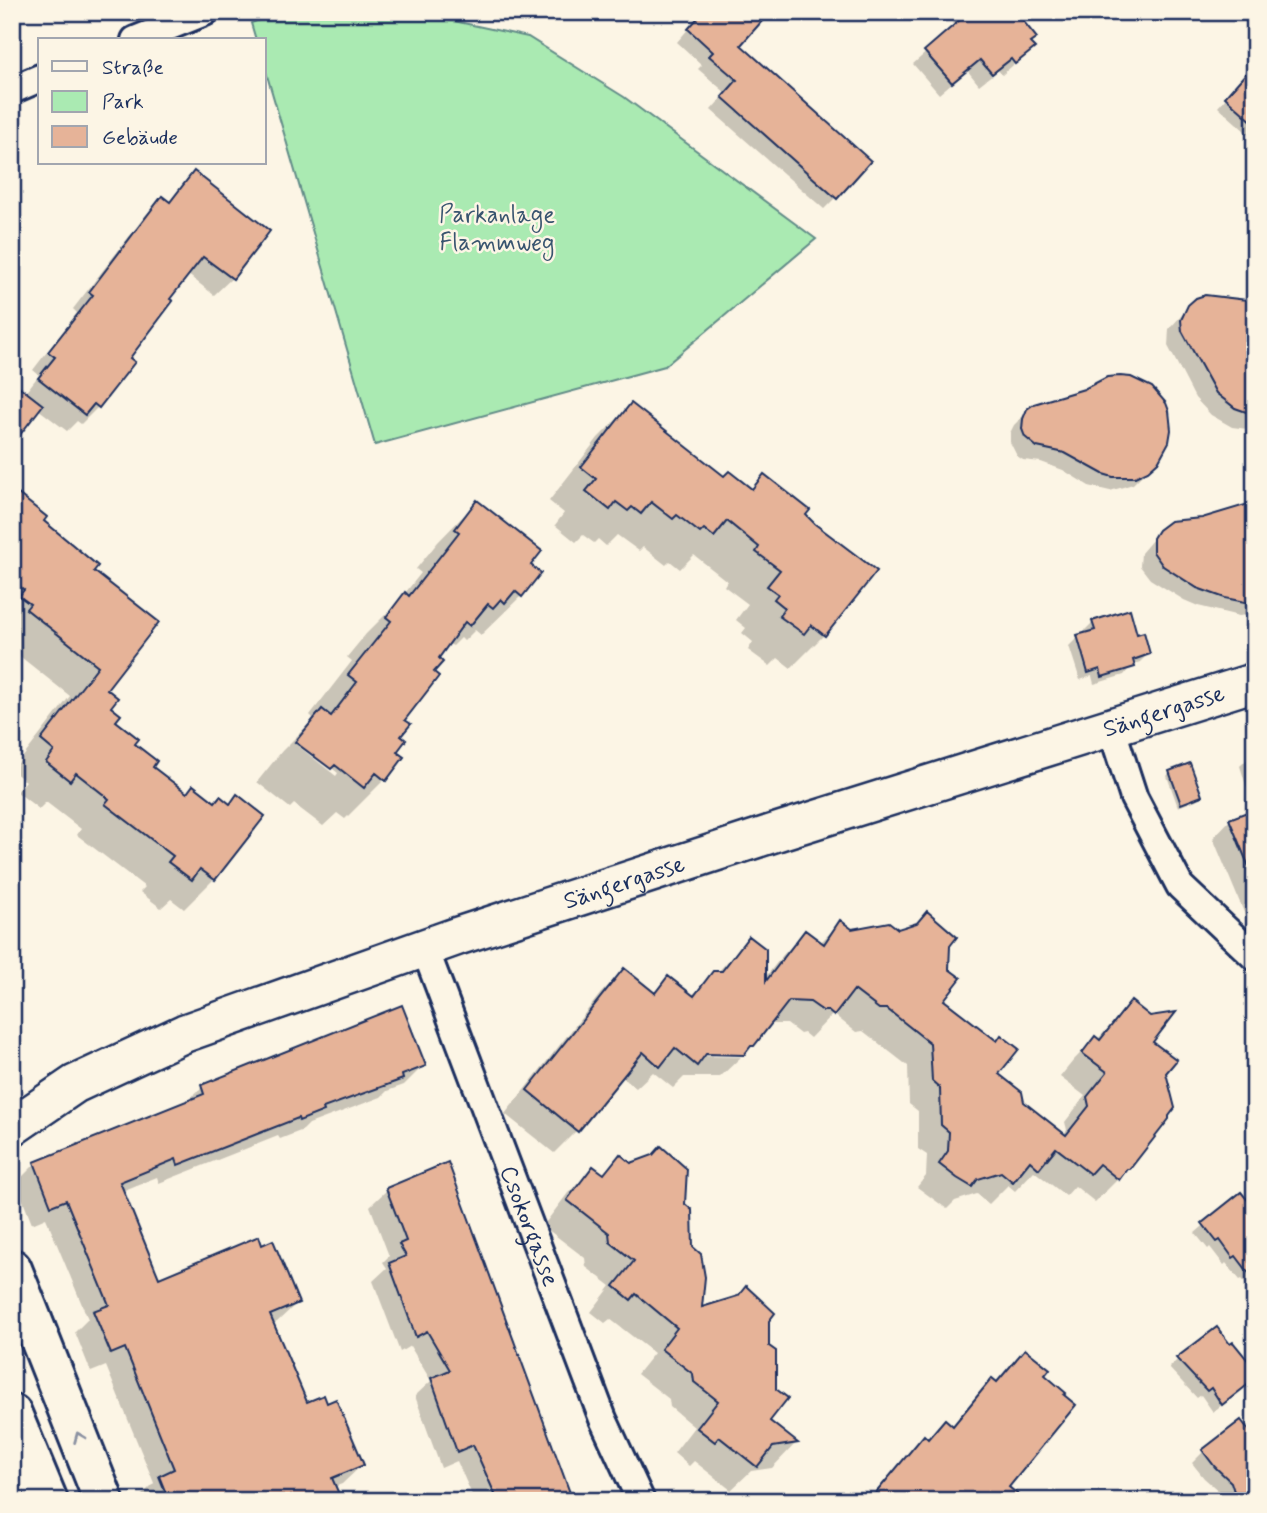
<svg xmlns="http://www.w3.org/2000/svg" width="1267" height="1513" font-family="Mynerve,sans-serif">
	<rect width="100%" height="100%" fill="#fcf5e5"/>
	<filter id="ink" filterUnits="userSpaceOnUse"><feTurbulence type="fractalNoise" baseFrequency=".0143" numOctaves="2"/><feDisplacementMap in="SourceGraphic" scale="14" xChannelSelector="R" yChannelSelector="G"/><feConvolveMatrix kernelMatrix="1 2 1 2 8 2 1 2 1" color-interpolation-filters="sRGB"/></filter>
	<g filter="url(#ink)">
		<polygon fill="#aaeab2" stroke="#628c88" stroke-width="2" points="281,12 431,12 440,18 528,37 624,97 816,239 665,366 375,445 264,65 264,40 256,40 251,23"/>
		<g fill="#0003" fill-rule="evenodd">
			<polygon points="476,12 491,12 485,19"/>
			<polygon points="703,12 739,45 836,197 824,209 711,110 726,93 698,69 702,65 677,42"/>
			<polygon points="958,12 1013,12 1032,48 1002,75 998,70 979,85 967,70 939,94 913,64 955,27 952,23 960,14"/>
			<polygon points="1255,65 1255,138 1254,139 1218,107"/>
			<polygon points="194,173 268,231 232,278 214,295 187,274 127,358 133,362 98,407 81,424 77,421 67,431 38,409 25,393 39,375 33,370 77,313 73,309 145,216 162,198 168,203"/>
			<polygon points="1197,299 1255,303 1255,430 1232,427 1211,415 1195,398 1168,346 1169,329"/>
			<polygon points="631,405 724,478 750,490 764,476 803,515 824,635 791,668 778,658 770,666 748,650 753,642 742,633 746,628 736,620 748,604 724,586 727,581 694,555 680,569 670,561 666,565 643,547 639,551 617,535 606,546 598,539 594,543 583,535 576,542 555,525 564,513 549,501 598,438"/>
			<polygon points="1028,411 1147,470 1133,484 1110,491 1089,486 1063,470 1041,462 1023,460 1017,456 1010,442 1010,433 1014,425"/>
			<polygon points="12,491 92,571 105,689 114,721 150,767 186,795 214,804 229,805 237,797 263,816 214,879 184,909 171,899 161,908 140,892 145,887 77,835 81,829 46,802 39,809 17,792 26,781 12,771 70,696 12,650"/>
			<path d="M 477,502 L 528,566 L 521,596 L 481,635 L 475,630 L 464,641 L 461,638 L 453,646 L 449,644 L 440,653 L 402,720 L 394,752 L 401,758 L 384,780 L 345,819 L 337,813 L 323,826 L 294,804 L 290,808 L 257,782 L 282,751 L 314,719 L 310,715 L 352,661 L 347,657 L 366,634 L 398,602 L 421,573 L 416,569 L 438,542 ZM 301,743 L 338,773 L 336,776 L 298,746 Z"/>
			<polygon points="1255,507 1255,614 1239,616 1198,606 1184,600 1150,579 1140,566 1141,553 1159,532"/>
			<polygon points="1093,622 1136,636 1148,654 1140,662 1132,665 1124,675 1094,684 1092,676 1080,680 1069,646 1078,637 1085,635 1084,631"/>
			<polygon points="1255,752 1255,929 1248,922 1213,838 1230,820 1254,811 1240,766"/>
			<polygon points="1170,772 1200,796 1196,800 1178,807 1167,776"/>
			<polygon points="841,922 852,931 897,931 949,946 941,1000 996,1074 1022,1103 1063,1135 1067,1130 1065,1122 1085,1096 1060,1077 1073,1061 1095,1038 1097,1040 1131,1003 1165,1073 1129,1168 1095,1202 1075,1186 1066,1196 1034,1171 1015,1191 1008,1185 989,1204 977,1194 955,1201 947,1209 917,1187 926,1176 927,1155 918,1149 918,1111 909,1104 908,1066 863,1031 856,1032 833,1014 810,1038 804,1033 800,1034 787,1024 770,1024 745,1053 698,1053 698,1056 741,1057 720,1077 684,1077 673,1088 653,1072 636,1088 621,1076 577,1130 554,1153 505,1114 601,993 624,970 653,993 668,978 691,996 717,973 749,938 764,979 783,955 806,932 820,943"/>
			<polygon points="401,1008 424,1065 404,1085 387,1091 381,1097 309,1124 303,1130 280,1139 278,1136 159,1183 157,1177 122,1191 158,1280 262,1247 297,1303 277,1322 272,1324 306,1405 362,1465 342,1484 334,1487 340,1501 142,1501 140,1497 154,1483 106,1366 91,1372 75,1332 88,1319 46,1218 32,1224 16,1183 35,1164 185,1103 202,1087"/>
			<polygon points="620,1156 683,1205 700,1310 768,1320 767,1421 796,1443 772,1468 751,1471 731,1490 694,1461 689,1466 674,1453 694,1427 670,1407 669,1399 637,1374 654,1353 610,1319 605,1323 591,1312 611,1286 586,1267 585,1258 543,1226 568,1193 593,1169 601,1175"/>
			<polygon points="447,1165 571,1501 469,1501 473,1497 457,1461 441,1468 415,1396 431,1381 410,1346 400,1352 373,1281 387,1268 383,1262 389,1256 370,1206 387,1190"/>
			<polygon points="1241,1194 1255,1210 1255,1295 1242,1279 1240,1280 1226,1263 1224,1265 1210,1247 1208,1249 1195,1233"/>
			<polygon points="1178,1359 1249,1383 1213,1412 1201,1395 1197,1398 1169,1368"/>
			<polygon points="1043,1375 1006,1487 1023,1501 862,1501 869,1493 873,1496 924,1438 927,1440 945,1421 952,1427 992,1380 996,1383"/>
			<polygon points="1203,1452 1255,1501 1223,1501 1221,1493 1204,1478 1192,1463"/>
		</g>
		<g fill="#e6b398" stroke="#1b2f5e" stroke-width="2">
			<polygon points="703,12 770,12 741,45 871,161 837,199 722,97 737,80 709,56 713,52 688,29"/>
			<polygon points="969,12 1016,12 1037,38 1030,43 1035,48 1015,64 1011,59 992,74 980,60 952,83 924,51"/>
			<polygon points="1255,63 1255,124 1225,97"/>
			<polygon points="194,171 270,231 233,279 203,257 170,299 173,301 130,358 135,362 99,408 94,404 85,415 38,378 55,357 48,352 93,295 89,292 162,196 170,202"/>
			<polygon points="1205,295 1255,301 1255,415 1235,408 1216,393 1182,331 1181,320 1188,305 1196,298"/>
			<polygon points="1120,376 1131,377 1152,387 1166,403 1169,411 1171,430 1169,442 1158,462 1148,471 1135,477 1113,477 1103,474 1065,453 1037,447 1025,437 1022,429 1023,419 1027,409 1034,404 1084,389 1107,377"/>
			<polygon points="12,381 43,405 12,445"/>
			<polygon points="631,403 724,476 729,471 752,489 764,474 810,510 806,515 815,524 877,571 825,636 811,625 804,634 779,616 785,608 774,599 778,594 767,586 780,570 756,552 759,547 727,521 714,537 704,529 700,533 677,515 673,519 651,502 641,514 632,507 628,511 616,502 610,510 586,491 596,479 581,467"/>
			<polygon points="12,489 47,517 44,521 98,566 94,571 159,622 107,689 118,698 111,707 121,715 116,721 139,739 135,744 157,761 153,767 187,793 193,785 215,802 220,796 230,804 237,794 265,816 215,880 200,869 192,880 168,862 173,856 105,804 109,799 76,773 70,781 46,762 54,751 41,740 98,666 26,609 30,604 19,596 24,590 12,580"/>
			<polygon points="477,500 542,551 531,565 541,573 522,597 515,591 505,603 501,599 493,608 488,604 470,626 465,622 439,658 443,662 434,672 439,676 405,720 411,724 401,736 406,740 397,752 404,757 386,781 376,773 364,788 335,765 331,769 295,742 322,709 331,716 357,682 348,675 391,621 386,617 405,592 409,596 459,532 455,529"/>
			<polygon points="1255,502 1255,604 1225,598 1197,588 1163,566 1153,552 1153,538 1158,530 1170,521 1202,518"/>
			<polygon points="1130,609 1137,634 1144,632 1150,654 1133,660 1135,667 1102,677 1100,669 1088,673 1077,635 1095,630 1092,621"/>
			<polygon points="1190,763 1202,796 1181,804 1169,771"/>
			<polygon points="1255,809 1255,879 1254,879 1229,819"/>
			<polygon points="927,911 957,937 950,946 949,969 961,978 944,1000 997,1041 1001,1035 1019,1049 999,1074 1022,1092 1024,1102 1066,1135 1089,1106 1087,1097 1107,1072 1082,1053 1095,1036 1100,1040 1131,1001 1150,1016 1176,1012 1153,1042 1177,1060 1166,1073 1175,1108 1169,1116 1169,1119 1130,1169 1127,1169 1119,1180 1099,1164 1090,1174 1056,1148 1039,1169 1030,1161 1013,1182 1001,1172 978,1179 972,1187 957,1178 939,1164 948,1151 949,1132 941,1125 940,1088 932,1081 930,1043 887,1009 879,1009 854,990 834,1016 828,1011 823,1011 810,1002 789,1001 754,1046 751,1046 744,1055 706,1054 697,1066 675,1048 660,1067 643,1052 578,1132 527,1090 624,968 655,993 668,976 694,996 713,971 722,971 749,936 766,949 766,981 805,930 824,944 840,920 852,929 889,922 898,929 917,923"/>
			<polygon points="402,1005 426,1066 402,1075 403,1079 323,1108 324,1111 299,1121 298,1118 178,1165 176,1159 120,1182 159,1278 259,1236 262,1245 273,1240 299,1303 270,1315 307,1402 324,1395 327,1403 336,1399 364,1465 332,1478 342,1501 169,1501 159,1476 174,1469 125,1348 111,1354 93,1311 109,1305 66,1200 51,1206 34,1162 204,1094 201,1085"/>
			<polygon points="661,1146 687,1169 685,1204 692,1210 693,1247 701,1254 705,1277 702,1307 738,1296 746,1286 775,1313 769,1321 769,1346 776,1351 776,1389 788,1398 770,1421 798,1443 773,1447 757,1467 719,1437 715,1442 697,1428 718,1401 694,1382 693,1374 661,1349 677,1328 636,1294 631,1300 614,1286 634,1261 610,1242 609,1233 567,1200 593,1166 604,1174 620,1154 631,1163 653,1155"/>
			<polygon points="448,1162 573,1501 498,1501 473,1445 457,1452 431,1378 450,1370 427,1331 416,1337 389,1263 406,1256 399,1244 406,1241 386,1188"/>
			<polygon points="1241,1192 1255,1209 1255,1281 1236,1256 1233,1258 1220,1240 1217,1242 1202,1223"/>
			<polygon points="1217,1327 1230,1344 1233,1342 1255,1369 1255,1379 1222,1405 1211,1388 1207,1391 1176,1358"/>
			<polygon points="1025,1349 1050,1369 1045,1375 1066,1393 1064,1395 1076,1405 1009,1487 1026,1501 869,1501 924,1435 928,1439 945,1419 953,1426 992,1378 997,1382"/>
			<polygon points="1241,1420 1255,1438 1255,1501 1237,1501 1231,1482 1215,1467 1202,1450"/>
		</g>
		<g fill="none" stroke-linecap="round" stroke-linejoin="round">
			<defs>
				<g id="minor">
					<polyline points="135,40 205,12"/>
					<polyline points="12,90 40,78"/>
					<polyline points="1111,727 1134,798 1180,886 1255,957"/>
					<path id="s1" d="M 425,949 L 603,1419 L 641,1501"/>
				</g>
				<g id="secondary">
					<path id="s2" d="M 12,1127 L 75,1084 L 185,1033 L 458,936 L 783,830 L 1255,682"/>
				</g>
				<g id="primary">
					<polyline points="12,1269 104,1501"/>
					<polyline points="12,1414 48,1501"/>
				</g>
			</defs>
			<use href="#minor" stroke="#1b2f5e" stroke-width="32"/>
			<use href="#secondary" stroke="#1b2f5e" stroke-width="42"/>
			<use href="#primary" stroke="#1b2f5e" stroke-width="44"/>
			<use href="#minor" stroke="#fcf5e5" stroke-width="26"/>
			<use href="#secondary" stroke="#fcf5e5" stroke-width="37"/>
			<use href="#primary" stroke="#fcf5e5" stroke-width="38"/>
		</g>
		<defs><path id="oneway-chevron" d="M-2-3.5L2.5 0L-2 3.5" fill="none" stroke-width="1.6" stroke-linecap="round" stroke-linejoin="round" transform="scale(1.75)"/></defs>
		<use stroke="#8c92a2" href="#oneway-chevron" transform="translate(79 1437) rotate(-112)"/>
	</g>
	<g text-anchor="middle" stroke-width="5" stroke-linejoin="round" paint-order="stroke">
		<g font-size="24" fill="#38546f" stroke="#fcf5e5">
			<text x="497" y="222">Parkanlage<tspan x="497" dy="28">Flammweg</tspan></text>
		</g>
		<g font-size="24" fill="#1b2f5e" stroke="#fcf5e5">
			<text dy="8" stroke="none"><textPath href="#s2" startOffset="1228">Sängergasse</textPath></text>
			<text dy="8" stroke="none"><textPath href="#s2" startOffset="662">Sängergasse</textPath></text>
			<text dy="8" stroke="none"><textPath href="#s1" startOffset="296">Csokorgasse</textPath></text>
		</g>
	</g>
	<rect width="1267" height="1513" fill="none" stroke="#fcf5e5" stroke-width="42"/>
	<rect x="21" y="21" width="1225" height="1471" fill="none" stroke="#1b2f5e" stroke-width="2.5" filter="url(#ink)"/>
	<rect x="38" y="38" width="228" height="126" fill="#fcf5e5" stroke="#a2a6af" stroke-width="2"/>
	<rect x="52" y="61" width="35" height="10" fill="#fcf5e5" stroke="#a2a6af" stroke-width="2"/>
	<text x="102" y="74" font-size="21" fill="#1b2f5e">Straße</text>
	<rect x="52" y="91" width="35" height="21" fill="#aaeab2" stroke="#a2a6af" stroke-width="2"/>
	<text x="102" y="108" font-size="21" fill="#1b2f5e">Park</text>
	<rect x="52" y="126" width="35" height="21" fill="#e6b398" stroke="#a2a6af" stroke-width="2"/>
	<text x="102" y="144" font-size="21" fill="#1b2f5e">Gebäude</text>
</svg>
